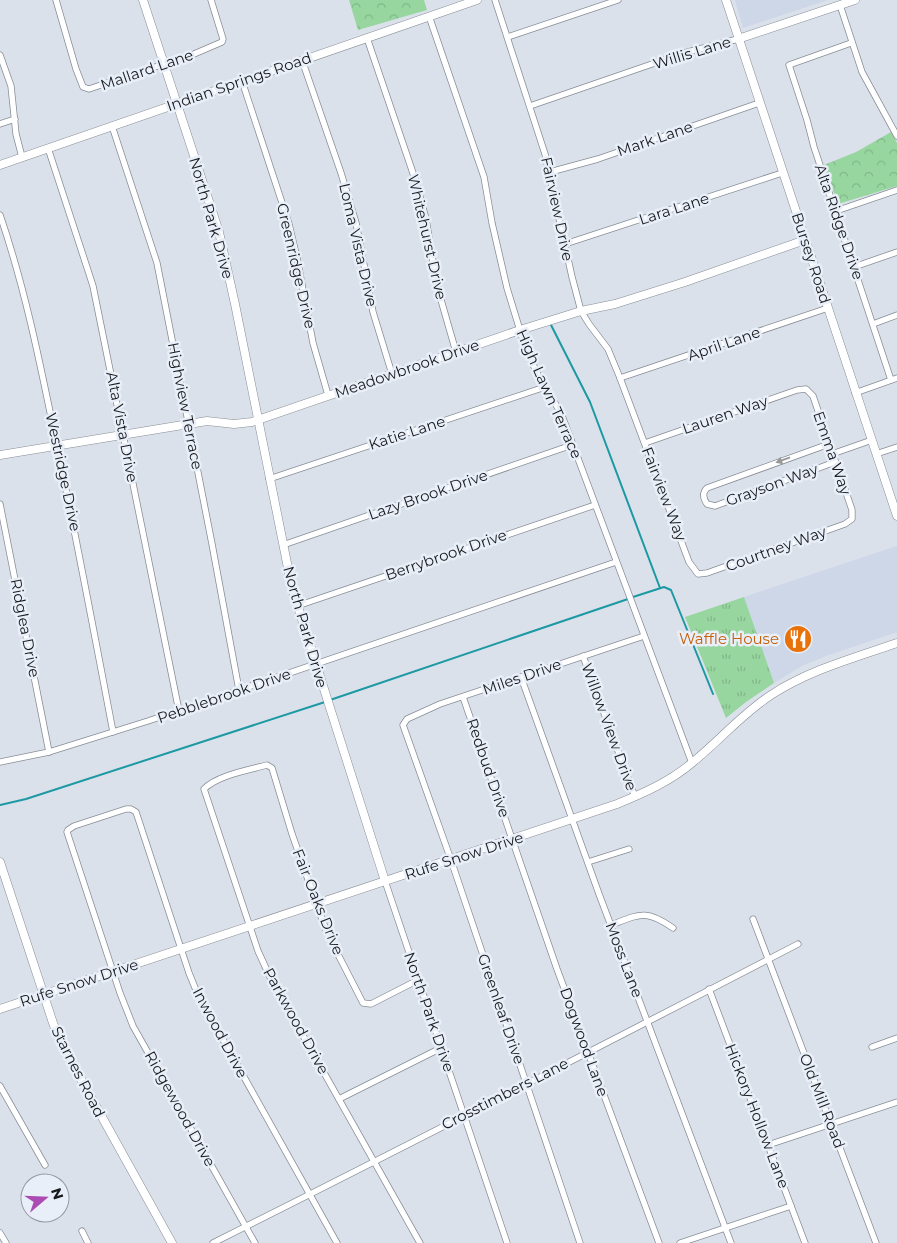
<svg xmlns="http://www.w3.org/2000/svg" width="897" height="1243" font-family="Montserrat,sans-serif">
	<defs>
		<pattern id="grass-tufts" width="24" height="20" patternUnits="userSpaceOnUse" patternTransform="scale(1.25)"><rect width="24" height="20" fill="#97d69f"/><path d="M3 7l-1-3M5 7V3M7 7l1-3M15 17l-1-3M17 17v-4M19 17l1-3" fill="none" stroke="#81b788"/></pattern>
		<pattern id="forest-crowns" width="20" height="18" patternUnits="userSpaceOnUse" patternTransform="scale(1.25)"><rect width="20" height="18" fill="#97d69f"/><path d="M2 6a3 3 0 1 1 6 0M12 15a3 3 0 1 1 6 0" fill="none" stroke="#81b788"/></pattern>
	</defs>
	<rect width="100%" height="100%" fill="#dbe1eb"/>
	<g fill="#cdd7e7">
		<polygon points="735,0 828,0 743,28"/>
		<polygon points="897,546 897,632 826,656 802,666 774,683 744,597"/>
	</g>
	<polygon fill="url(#grass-tufts)" points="744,597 774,683 746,702 726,718 685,617"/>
	<g fill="url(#forest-crowns)">
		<polygon points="349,0 424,0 427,10 358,30"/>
		<polygon points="891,132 897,143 897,186 838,204 824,165 856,152"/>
	</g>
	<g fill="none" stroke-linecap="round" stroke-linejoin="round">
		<g stroke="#1c99a3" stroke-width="2">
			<polyline points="551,325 590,402 660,588"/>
			<polyline points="633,597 664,587 671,590 713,694"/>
			<polyline points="330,700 628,599"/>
			<polyline points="0,805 26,799 325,702"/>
		</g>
		<defs>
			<g id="street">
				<polyline points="56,0 76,69 83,87 89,89 194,54 222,42 223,39 211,0"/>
				<polyline points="495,0 545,154 572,277 581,311 589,324 608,349 620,378 689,562 698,574 707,573 845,524 852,519 852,510 813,396 806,389 797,390 645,443"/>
				<polyline points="840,5 862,72 897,136"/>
				<polyline points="429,16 484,177 492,223 507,288 526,350 539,377 561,413 692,763"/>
				<polyline points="508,37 618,0"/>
				<polyline points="367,38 416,182 426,219 437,286 456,352"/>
				<polyline points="851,43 789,65 807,120 814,147 891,380"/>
				<polyline points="0,55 11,86 16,134 22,157"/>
				<polyline points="302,60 341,173 356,223 373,312 392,374"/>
				<polyline points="242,81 289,224 297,258 313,343 328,395"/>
				<polyline points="530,106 684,53 738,39"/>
				<polyline points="0,124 15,119"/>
				<polyline points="112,126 157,263 212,544 239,690"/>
				<polyline points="48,148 93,286 179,711"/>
				<polyline points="550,172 598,159 759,103"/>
				<polyline points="836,211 897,190"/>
				<path d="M 0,215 C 26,291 41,368 57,446 C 77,541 95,637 113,732"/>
				<polyline points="565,244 782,173"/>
				<polyline points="854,267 897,252"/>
				<polyline points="873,324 897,315"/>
				<polyline points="620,378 828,308"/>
				<polyline points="855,393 897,378"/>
				<path d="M 829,444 L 707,488 C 702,493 703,498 707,504 L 715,506 L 835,462"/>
				<polyline points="832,454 872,440"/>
				<polyline points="876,454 897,447"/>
				<polyline points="269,479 545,387"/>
				<polyline points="0,504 49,752"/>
				<polyline points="283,545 572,445"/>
				<polyline points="297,606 595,505"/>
				<polyline points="583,656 635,797"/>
				<polyline points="521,677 599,894 731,1243"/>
				<polyline points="463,697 557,969 659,1243"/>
				<polyline points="0,762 49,752 148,721 616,562"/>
				<polyline points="588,862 629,849"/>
				<polyline points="385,881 507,1243"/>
				<polyline points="753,919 876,1243"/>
				<path d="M 611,925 C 640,914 646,909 673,928"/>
				<path d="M 418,980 L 371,1004 L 363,1003 L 327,933 L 292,834 L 272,768 L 267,765 C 249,770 218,775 204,789 L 258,951 L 270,977 L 420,1243"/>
				<polyline points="709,989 805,1243"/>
				<polyline points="872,1047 897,1038"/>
				<polyline points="0,1086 45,1165"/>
				<polyline points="339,1099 441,1048"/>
				<polyline points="768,1145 897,1102"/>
				<polyline points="82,1231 88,1243"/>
				<polyline points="0,1233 6,1243"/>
				<path d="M 213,1243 C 409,1145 603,1045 798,944"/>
				<polyline points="255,1243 133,1026 120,993 67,832 68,830 74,826 126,809 131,809 136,812 189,973 198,995 337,1243"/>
				<polyline points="580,1243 451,860 403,725 407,719 440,704 644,636"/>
				<polyline points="680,1243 791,1206"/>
			</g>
			<g id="secondary">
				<polyline points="143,0 219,232 235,304 292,588 385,881"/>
				<polyline points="726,0 897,516"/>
				<polyline points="738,39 855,0"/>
				<polyline points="0,165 477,0"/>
				<polyline points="0,455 207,421 234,424 252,422 520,330 581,311 615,304 685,282 805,240"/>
				<polyline points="0,862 53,1023 62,1045 172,1243"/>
				<path d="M 0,1009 L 617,804 C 644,793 671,781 693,762 C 720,740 742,714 771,695 C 809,670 854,658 897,643"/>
			</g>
		</defs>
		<use href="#street" stroke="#878d96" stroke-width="7"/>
		<use href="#secondary" stroke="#878d96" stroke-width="9"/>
		<use href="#street" stroke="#fff" stroke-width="5.5"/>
		<use href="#secondary" stroke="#fff" stroke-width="8"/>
	</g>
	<defs><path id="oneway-solid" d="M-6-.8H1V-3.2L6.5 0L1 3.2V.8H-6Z" transform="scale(1.25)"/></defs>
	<use fill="#979899" href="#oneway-solid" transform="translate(783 460) rotate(160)"/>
	<defs>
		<symbol id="restaurant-disc" viewBox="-11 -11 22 22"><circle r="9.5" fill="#e8710a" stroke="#e9eff9"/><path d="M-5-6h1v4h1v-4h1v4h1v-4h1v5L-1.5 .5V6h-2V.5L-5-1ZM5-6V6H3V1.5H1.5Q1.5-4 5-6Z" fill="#fff"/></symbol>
	</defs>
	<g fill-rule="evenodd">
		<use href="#restaurant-disc" x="782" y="623" width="32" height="32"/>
	</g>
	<g text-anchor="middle" stroke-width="5" stroke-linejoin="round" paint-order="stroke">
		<g font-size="15" fill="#17191c" stroke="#e9eff9">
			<text transform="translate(692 53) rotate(-17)" y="5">Willis Lane</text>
			<text transform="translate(147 70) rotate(-19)" y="5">Mallard Lane</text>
			<text transform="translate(239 82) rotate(-19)" y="5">Indian Springs Road</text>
			<text transform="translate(655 139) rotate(-19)" y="5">Mark Lane</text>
			<text transform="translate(557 209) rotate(78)" y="5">Fairview Drive</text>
			<text transform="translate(674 209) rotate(-18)" y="5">Lara Lane</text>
			<text transform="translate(211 218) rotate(74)" y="5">North Park Drive</text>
			<text transform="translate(839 222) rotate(71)" y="5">Alta Ridge Drive</text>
			<text transform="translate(427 237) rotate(77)" y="5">Whitehurst Drive</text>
			<text transform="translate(358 245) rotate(77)" y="5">Loma Vista Drive</text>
			<text transform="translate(811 258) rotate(72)" y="5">Bursey Road</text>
			<text transform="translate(296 266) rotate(77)" y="5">Greenridge Drive</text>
			<text transform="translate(724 344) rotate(-19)" y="5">April Lane</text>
			<text transform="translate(407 369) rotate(-19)" y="5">Meadowbrook Drive</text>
			<text transform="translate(549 394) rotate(66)" y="5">High Lawn Terrace</text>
			<text transform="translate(185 406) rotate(79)" y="5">Highview Terrace</text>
			<text transform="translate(725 415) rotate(-19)" y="5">Lauren Way</text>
			<text transform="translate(122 427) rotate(79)" y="5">Alta Vista Drive</text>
			<text transform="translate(407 433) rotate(-18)" y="5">Katie Lane</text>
			<text transform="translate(832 453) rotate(71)" y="5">Emma Way</text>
			<text transform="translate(63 472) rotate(78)" y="5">Westridge Drive</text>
			<text transform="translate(772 485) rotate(-20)" y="5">Grayson Way</text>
			<text transform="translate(664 494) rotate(69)" y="5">Fairview Way</text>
			<text transform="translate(428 495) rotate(-19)" y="5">Lazy Brook Drive</text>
			<text transform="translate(776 549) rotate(-20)" y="5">Courtney Way</text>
			<text transform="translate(446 555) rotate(-19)" y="5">Berrybrook Drive</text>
			<text transform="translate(305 627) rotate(74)" y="5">North Park Drive</text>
			<text transform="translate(25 628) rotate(79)" y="5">Ridglea Drive</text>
			<text transform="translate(522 677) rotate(-19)" y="5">Miles Drive</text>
			<text transform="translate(224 696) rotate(-19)" y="5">Pebblebrook Drive</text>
			<text transform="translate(609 727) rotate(70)" y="5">Willow View Drive</text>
			<text transform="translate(488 768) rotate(71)" y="5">Redbud Drive</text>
			<text transform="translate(464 856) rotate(-18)" y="5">Rufe Snow Drive</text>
			<text transform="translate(318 902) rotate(68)" y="5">Fair Oaks Drive</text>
			<text transform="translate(624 960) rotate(69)" y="5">Moss Lane</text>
			<text transform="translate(79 983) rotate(-18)" y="5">Rufe Snow Drive</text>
			<text transform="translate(501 1009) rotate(71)" y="5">Greenleaf Drive</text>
			<text transform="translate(429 1012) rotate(71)" y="5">North Park Drive</text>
			<text transform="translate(296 1021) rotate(61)" y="5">Parkwood Drive</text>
			<text transform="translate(220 1033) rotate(62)" y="5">Inwood Drive</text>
			<text transform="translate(584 1042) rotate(70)" y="5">Dogwood Lane</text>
			<text transform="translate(78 1072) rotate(63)" y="5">Starnes Road</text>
			<text transform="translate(505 1094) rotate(-27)" y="5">Crosstimbers Lane</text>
			<text transform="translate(822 1101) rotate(69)" y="5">Old Mill Road</text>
			<text transform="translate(180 1109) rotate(61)" y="5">Ridgewood Drive</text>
			<text transform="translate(757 1116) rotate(69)" y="5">Hickory Hollow Lane</text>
		</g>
		<g font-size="15" fill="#c56008" stroke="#e9eff9" text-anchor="end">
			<text x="779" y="644">Waffle House</text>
		</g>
	</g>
	<g transform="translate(45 1198) rotate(71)"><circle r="24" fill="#e9eff9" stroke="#9599a1"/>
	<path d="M0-4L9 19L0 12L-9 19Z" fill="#ab4bb3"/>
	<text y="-8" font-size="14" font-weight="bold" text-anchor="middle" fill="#17191c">N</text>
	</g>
</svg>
